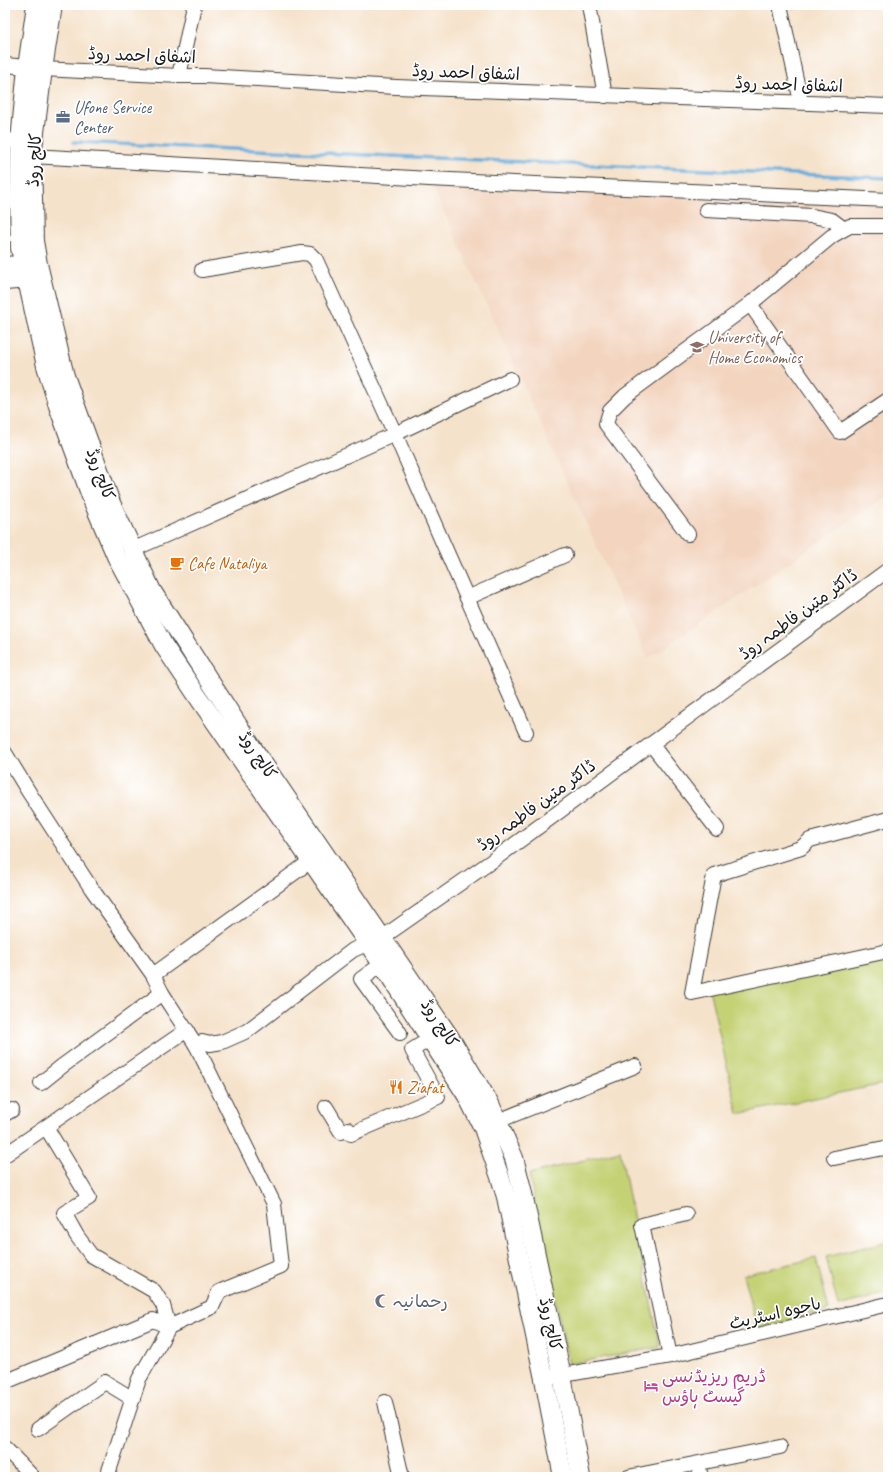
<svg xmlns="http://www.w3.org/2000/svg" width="893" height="1482" font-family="Caveat,'Playpen Sans Arabic',sans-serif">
	<rect width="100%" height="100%" fill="#fff"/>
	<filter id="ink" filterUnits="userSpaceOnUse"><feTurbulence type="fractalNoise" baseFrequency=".025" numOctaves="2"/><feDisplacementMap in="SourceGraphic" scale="8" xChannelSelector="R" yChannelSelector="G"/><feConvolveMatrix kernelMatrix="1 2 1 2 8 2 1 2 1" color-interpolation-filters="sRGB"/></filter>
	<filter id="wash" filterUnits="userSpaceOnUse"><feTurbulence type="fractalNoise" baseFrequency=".012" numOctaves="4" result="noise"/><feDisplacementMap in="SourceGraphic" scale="16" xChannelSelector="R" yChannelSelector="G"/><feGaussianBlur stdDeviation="0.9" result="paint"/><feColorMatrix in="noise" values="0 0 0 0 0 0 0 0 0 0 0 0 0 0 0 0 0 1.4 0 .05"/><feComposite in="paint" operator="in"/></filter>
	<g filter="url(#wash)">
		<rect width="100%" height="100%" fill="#f5e2ca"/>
		<polygon fill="#f3d4be" points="429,179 888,200 888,495 648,659"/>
		<g fill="#c4d275" stroke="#707748">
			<polygon points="888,954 888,1083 738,1114 709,989"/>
			<polygon points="620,1151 660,1347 569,1364 529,1174"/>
			<polygon points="888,1241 888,1293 838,1306 826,1257"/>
			<polygon points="816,1258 829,1310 757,1329 743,1275"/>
		</g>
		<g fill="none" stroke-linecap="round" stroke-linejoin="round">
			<polyline stroke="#64abdb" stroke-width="3.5" points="74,142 888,178"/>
		</g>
	</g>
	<g filter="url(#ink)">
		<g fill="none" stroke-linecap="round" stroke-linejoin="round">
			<defs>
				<g id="minor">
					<polyline points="589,5 605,96"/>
					<polyline points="780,5 801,102"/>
					<polyline points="5,65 27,67"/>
					<polyline points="43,69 179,76 204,76 396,87 888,106"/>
					<polyline points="179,76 194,5"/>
					<polyline points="5,140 20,141"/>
					<polyline points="32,156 429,179 888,200"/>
					<polyline points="706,210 812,216 832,220 844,229"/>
					<polyline points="202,270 302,253 310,254 316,260 395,434 526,732"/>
					<polyline points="750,304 832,236 844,229 850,226 888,226"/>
					<polyline points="688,534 606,424 610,411 625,396 750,304 840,432 888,400"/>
					<polyline points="132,550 395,434 510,379"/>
					<polyline points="467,598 565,555"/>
					<polyline points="651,744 717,829"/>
					<polyline points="5,753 30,794 91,888 153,975 162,993 196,1045 274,1204 281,1266 219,1292 212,1307 169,1327 139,1379 107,1477"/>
					<polyline points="888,819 810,840 801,848 714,875 692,993 888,951"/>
					<polyline points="382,964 361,979 400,1033"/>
					<polyline points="153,975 319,855"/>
					<polyline points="196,1045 202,1042 210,1044 222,1042 247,1031 353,950 383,937 492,861 888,570"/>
					<polyline points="41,1083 61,1067 162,993"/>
					<polyline points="326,1107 341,1132 348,1129 351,1134 438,1097 412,1050 430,1039"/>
					<polyline points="5,1114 12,1110"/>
					<polyline points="498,1121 635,1066"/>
					<polyline points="46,1127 89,1198 64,1213 77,1236 91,1255 154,1291 163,1305 169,1327"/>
					<polyline points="5,1155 187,1030"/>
					<polyline points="834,1158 884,1148 888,1150"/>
					<polyline points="670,1356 642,1225 686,1214"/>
					<polyline points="552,1377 670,1356 888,1304"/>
					<polyline points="5,1382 153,1320 169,1327"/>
					<polyline points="385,1402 402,1477"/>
					<polyline points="38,1429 105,1382 133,1399"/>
					<polyline points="5,1448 33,1477"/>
					<polyline points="698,1464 701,1477"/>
					<polyline points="628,1477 780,1447"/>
				</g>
				<g id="major">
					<polyline points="36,5 27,67 20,141 19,200 20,248 46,366 58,406 93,502 116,556 164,646 200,700 382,964 467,1096 483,1128 500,1177 506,1197 544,1379 563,1477"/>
					<polyline points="53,5 43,69 32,156 34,241 38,264 65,376 111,503 152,591 254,750 449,1036 490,1104 514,1158 522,1189 562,1376 581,1477"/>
					<polyline points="5,266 34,264"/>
					<polyline points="5,281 39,278"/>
				</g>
			</defs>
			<use href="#minor" stroke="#3d3a36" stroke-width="16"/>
			<use href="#major" stroke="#3d3a36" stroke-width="20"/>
			<use href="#minor" stroke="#fff" stroke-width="14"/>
			<use href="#major" stroke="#fff" stroke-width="18"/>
		</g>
	</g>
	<defs>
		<symbol id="office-bare" viewBox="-9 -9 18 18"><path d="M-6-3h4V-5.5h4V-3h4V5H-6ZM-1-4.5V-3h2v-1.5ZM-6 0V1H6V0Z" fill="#5c6f8a" stroke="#fff" stroke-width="2.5" paint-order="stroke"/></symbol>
		<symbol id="university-bare" viewBox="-9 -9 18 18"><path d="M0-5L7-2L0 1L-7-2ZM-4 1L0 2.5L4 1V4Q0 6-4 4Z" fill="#8d6e63" stroke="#fff" stroke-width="2.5" paint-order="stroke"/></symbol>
		<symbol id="cafe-bare" viewBox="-9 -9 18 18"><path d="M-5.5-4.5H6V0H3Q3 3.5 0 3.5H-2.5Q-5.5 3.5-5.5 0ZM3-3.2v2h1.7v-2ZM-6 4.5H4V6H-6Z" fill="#e8710a" stroke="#fff" stroke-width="2.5" paint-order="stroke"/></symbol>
		<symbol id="restaurant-bare" viewBox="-9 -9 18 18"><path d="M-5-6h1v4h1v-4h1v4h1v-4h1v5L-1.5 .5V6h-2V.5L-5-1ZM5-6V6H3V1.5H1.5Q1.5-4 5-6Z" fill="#e8710a" stroke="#fff" stroke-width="2.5" paint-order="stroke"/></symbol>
		<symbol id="mosque-bare" viewBox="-9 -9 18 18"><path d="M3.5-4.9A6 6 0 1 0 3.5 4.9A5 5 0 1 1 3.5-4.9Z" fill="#6b7280" stroke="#fff" stroke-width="2.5" paint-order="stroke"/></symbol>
		<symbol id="hotel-bare" viewBox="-9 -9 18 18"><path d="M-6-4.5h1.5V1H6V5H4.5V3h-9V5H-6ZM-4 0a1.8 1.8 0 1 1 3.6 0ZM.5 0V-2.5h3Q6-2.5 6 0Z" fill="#d1479c" stroke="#fff" stroke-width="2.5" paint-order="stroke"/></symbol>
	</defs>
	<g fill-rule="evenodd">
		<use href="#office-bare" x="53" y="107" width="20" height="20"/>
		<use href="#university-bare" x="687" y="337" width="20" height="20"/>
		<use href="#cafe-bare" x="167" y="553" width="20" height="20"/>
		<use href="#restaurant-bare" x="386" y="1077" width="20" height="20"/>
		<use href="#mosque-bare" x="372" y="1291" width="20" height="20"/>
		<use href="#hotel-bare" x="641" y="1376" width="20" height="20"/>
	</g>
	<g text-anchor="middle" stroke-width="3.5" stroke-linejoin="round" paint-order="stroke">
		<g font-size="17" fill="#1c1c1c" stroke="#fff">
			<text transform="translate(142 55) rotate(2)" y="6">اشفاق احمد روڈ</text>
			<text transform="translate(466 72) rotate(2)" y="6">اشفاق احمد روڈ</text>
			<text transform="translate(789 84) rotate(2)" y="6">اشفاق احمد روڈ</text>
			<text transform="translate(34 160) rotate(-87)" y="6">کالج روڈ</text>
			<text transform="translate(101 474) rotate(70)" y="6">کالج روڈ</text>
			<text transform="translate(798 614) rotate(-36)" y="6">ڈاکٹر متین فاطمہ روڈ</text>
			<text transform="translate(258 755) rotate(56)" y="6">کالج روڈ</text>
			<text transform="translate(536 805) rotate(-36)" y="6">ڈاکٹر متین فاطمہ روڈ</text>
			<text transform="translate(440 1023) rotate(57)" y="6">کالج روڈ</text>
			<text transform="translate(775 1313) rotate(-13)" y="6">باجوہ اسٹریٹ</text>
			<text transform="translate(551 1324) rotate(78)" y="6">کالج روڈ</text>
		</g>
		<g font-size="17" fill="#4e5e75" stroke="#fff" text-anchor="start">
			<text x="74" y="113">Ufone Service<tspan x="74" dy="20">Center</tspan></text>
		</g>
		<g font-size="17" fill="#785e54" stroke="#fff" text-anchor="start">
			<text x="708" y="343">University of<tspan x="708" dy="20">Home Economics</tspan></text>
		</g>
		<g font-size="17" fill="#c56008" stroke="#fff" text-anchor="start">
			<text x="188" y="569">Cafe Nataliya</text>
			<text x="407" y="1093">Ziafat</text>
		</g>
		<g font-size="17" fill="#5b616d" stroke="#fff" text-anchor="start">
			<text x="393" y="1307">رحمانیہ</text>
		</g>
		<g font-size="17" fill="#b23c85" stroke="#fff" text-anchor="start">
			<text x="662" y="1382">ڈریم ریزیڈنسی<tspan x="662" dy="20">گیسٹ ہاؤس</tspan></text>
		</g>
	</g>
	<rect width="893" height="1482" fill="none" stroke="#fff" stroke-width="20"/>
</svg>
